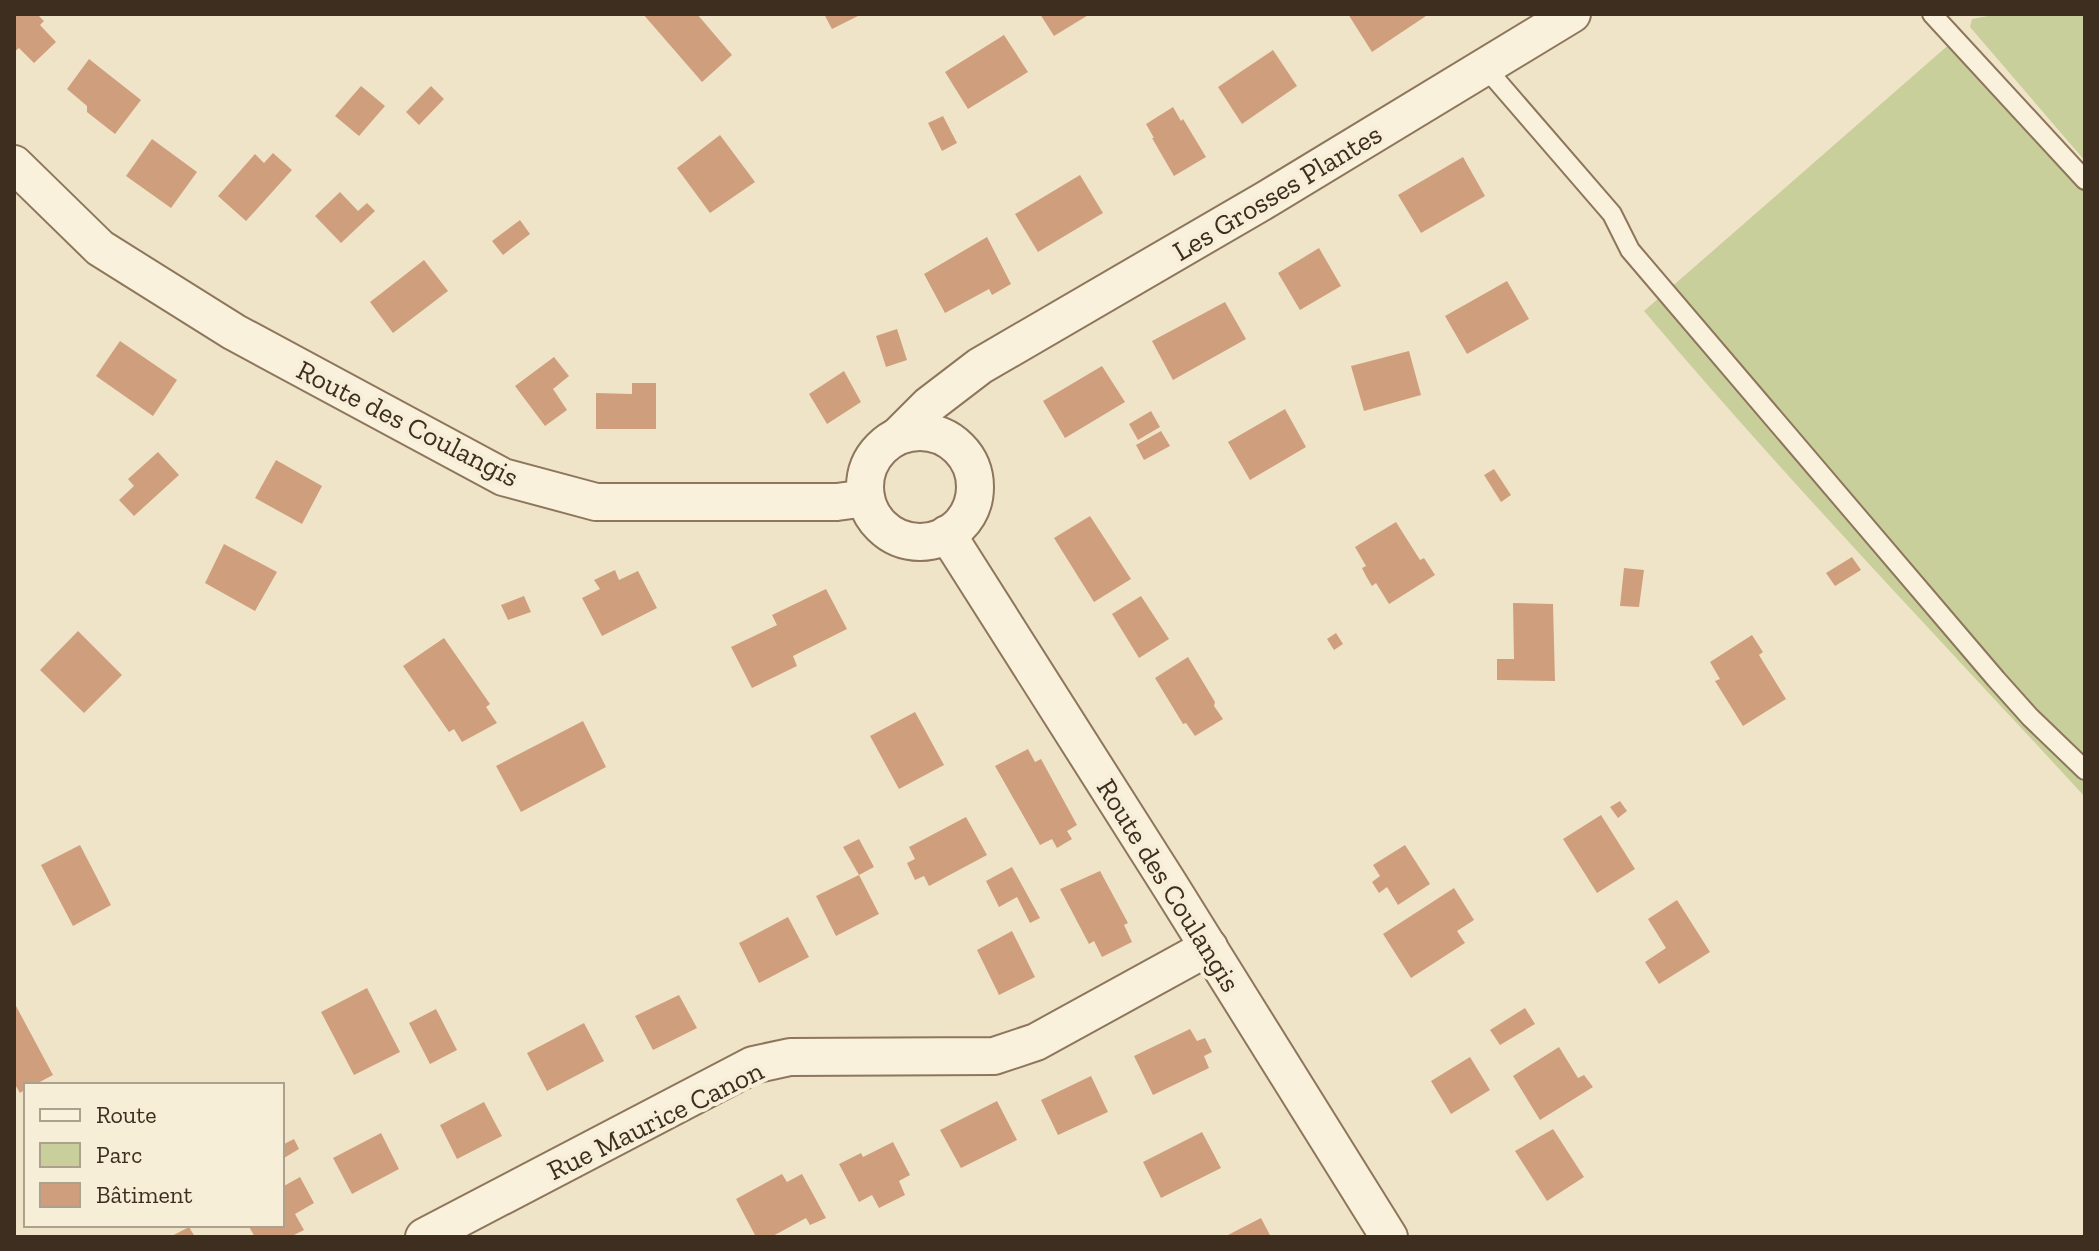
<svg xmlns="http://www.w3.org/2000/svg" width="2099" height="1251" font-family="'Zilla Slab',serif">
	<rect width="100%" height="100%" fill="#f0e4c8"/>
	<g fill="#c9cf9b">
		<polygon points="1999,14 2085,14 2085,161 1970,27 1972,19"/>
		<path d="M 1961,34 L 2085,180 L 2085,797 C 1937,636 1785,478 1644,311 Z"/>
	</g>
	<g fill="#cf9f7d">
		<polygon points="14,14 37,14 44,21 40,25 56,42 34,63 19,48 14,52"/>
		<polygon points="643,14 697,14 732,55 702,82"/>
		<polygon points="824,14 862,14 832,29"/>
		<polygon points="1040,14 1090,14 1054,36"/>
		<polygon points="1348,14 1429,14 1372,52"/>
		<polygon points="1004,35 1028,72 968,109 945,72"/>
		<polygon points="1273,50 1297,86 1242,124 1218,87"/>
		<polygon points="89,59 141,100 115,134 87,112 87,106 67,89"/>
		<polygon points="361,86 385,106 359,136 335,116"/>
		<polygon points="431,86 444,99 419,125 406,112"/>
		<polygon points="1173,107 1181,121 1183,119 1206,157 1174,176 1152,138 1154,138 1146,124"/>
		<polygon points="943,116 957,143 942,151 928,123"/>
		<polygon points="720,135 755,182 710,213 677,168"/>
		<polygon points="152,139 197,172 171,208 126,176"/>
		<polygon points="273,153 292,170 246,221 218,196 255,154 264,163"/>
		<polygon points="1463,157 1485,196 1421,233 1398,195"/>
		<polygon points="1080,175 1103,213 1038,252 1015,214"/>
		<polygon points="340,192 358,211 367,203 375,211 341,243 315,216"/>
		<polygon points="520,220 530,234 503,255 492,241"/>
		<polygon points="987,237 1011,284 992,295 989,289 945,313 924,274"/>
		<polygon points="1319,248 1341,286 1300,310 1278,273"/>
		<polygon points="424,260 448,291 393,333 370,302"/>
		<polygon points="1507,281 1529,319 1467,354 1445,316"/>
		<polygon points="1225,302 1246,339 1173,380 1152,341"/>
		<polygon points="897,329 907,360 886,367 876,336"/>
		<polygon points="120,341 177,380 153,416 96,376"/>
		<polygon points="1409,351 1421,395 1364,411 1351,366"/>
		<polygon points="554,357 569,376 553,389 567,410 545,426 515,386"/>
		<polygon points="1102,366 1125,402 1065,438 1043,401"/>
		<polygon points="844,371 861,402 827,424 809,394"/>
		<polygon points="632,383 656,383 656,429 596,429 596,393 632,394"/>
		<polygon points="1285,409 1306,447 1250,480 1228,442"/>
		<polygon points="1151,411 1160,427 1138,440 1129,424"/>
		<polygon points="1161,431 1170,446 1144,460 1136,445"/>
		<polygon points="158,452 179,475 134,516 119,500 134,486 128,479"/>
		<polygon points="276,460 322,486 302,524 255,498"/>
		<polygon points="1494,469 1511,495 1501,502 1484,475"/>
		<polygon points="1090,516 1131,579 1094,602 1054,538"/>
		<polygon points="1396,522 1420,560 1424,558 1435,575 1389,604 1376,583 1372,586 1366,576 1362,568 1366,566 1355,547"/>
		<polygon points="224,544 277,572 255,611 205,583"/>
		<polygon points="1852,557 1861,570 1835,586 1826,573"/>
		<polygon points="1624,568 1644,570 1639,607 1620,606"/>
		<polygon points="615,570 619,580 638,571 657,608 602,636 582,598 600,589 594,580"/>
		<polygon points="826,589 847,629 793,656 797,666 752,688 731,647 777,625 772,615"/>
		<polygon points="524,596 531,612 508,620 501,605"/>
		<polygon points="1141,596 1169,639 1139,658 1112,614"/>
		<polygon points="1513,603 1553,604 1555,681 1497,680 1497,659 1514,659"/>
		<polygon points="78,631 122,675 84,713 40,670"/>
		<polygon points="1336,633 1343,644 1334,650 1327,639"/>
		<polygon points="1752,635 1763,652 1759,655 1786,699 1743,726 1715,681 1720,679 1710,662"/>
		<polygon points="444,638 490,704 486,707 497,723 462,742 454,729 449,732 403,666"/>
		<polygon points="1188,657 1215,702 1214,706 1223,719 1195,736 1186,723 1183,724 1155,678"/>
		<polygon points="915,712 944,765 899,789 870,736"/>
		<polygon points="583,721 606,767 521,812 496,766"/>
		<polygon points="1028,749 1035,762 1041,759 1077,825 1067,831 1072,839 1057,848 1052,839 1040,845 995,766"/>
		<polygon points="1620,801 1627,811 1618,818 1610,807"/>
		<polygon points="1601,815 1635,869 1597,893 1563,839"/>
		<polygon points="966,817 987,855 929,886 924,876 915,880 907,863 915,859 909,847"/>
		<polygon points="859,839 874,867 859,875 843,847"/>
		<polygon points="80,845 111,905 73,926 41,865"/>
		<polygon points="1405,845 1430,884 1398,905 1387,887 1379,893 1372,882 1380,876 1373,865"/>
		<polygon points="1012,867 1040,918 1030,923 1017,897 999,907 986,881"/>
		<polygon points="1100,871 1128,923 1124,925 1132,942 1102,957 1094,941 1089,944 1060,889"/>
		<polygon points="859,875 879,914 836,936 816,896"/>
		<polygon points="1454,888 1474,920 1457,931 1465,943 1411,978 1383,934"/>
		<polygon points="1677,900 1710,952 1659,984 1645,962 1666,948 1648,919"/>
		<polygon points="788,917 809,957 759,983 739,943"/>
		<polygon points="1012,931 1035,977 999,995 977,950"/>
		<polygon points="367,988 400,1052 354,1075 321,1012"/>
		<polygon points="679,995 697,1028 653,1050 635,1016"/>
		<polygon points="16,1006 53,1075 34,1085 26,1085 26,1089 20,1093 14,1083 14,1008"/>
		<polygon points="1525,1008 1535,1024 1500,1045 1490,1030"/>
		<polygon points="436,1009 457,1050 430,1064 409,1023"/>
		<polygon points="584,1023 604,1061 547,1091 527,1053"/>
		<polygon points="1190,1029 1197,1041 1205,1038 1212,1052 1204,1056 1209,1068 1153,1095 1134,1056"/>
		<polygon points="1559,1047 1578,1078 1584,1075 1593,1087 1540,1120 1513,1076"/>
		<polygon points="1470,1057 1490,1090 1451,1114 1431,1081"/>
		<polygon points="1091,1076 1108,1112 1058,1135 1041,1100"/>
		<polygon points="997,1101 1017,1140 961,1168 940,1130"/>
		<polygon points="484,1102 502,1136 457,1159 440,1125"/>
		<polygon points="1553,1129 1584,1177 1547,1201 1515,1151"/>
		<polygon points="1202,1132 1221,1168 1161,1198 1143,1162"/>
		<polygon points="381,1133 399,1169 352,1194 333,1158"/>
		<polygon points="294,1139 299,1149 284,1158 282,1145"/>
		<polygon points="893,1142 910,1175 899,1181 905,1195 879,1208 872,1195 859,1202 839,1164 861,1153 863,1157"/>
		<polygon points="782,1174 787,1182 802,1174 826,1218 810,1225 806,1218 771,1237 756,1237 736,1199"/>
		<polygon points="300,1177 314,1203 295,1214 304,1230 290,1237 255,1237 248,1225 282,1225 282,1187"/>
		<polygon points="1261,1218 1271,1237 1224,1237"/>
		<polygon points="189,1227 195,1237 170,1237"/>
	</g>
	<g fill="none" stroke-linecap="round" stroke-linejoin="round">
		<defs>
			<g id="lane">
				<polyline points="1932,14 2085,180"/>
				<polyline points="1485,67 1612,214 1630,250 1996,679 2030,717 2085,770"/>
			</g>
			<g id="street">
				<polyline points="14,164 100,248 234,332 503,477 596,502 837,502 866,498"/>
				<circle cx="920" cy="487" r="55"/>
				<polyline points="898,436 929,405 980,366 1267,199 1572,14"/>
				<polyline points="947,534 1169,884 1389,1237"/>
				<polyline points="424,1237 753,1065 790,1057 994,1056 1036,1042 1209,947"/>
			</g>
		</defs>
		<use href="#lane" stroke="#8d765c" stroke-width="22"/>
		<use href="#street" stroke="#8d765c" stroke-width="40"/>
		<use href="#lane" stroke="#faf1dc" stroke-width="18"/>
		<use href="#street" stroke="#faf1dc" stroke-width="36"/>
	</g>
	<g text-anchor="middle" stroke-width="8" stroke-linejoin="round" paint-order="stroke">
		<g font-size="28" fill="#3d2e20" stroke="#f7eed8">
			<text transform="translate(1277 192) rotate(-31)" y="10">Les Grosses Plantes</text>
			<text transform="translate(408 423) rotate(27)" y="10">Route des Coulangis</text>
			<text transform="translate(1169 885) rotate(58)" y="10">Route des Coulangis</text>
			<text transform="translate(655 1120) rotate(-26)" y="10">Rue Maurice Canon</text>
		</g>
	</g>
	<rect width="2099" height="1251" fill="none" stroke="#3d2e20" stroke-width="32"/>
	<rect x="24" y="1083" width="260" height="144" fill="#f7eed8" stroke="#ada18e" stroke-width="2"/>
	<rect x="40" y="1109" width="40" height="12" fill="#faf1dc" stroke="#ada18e" stroke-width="2"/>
	<text x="96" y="1123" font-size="24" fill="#3d2e20">Route</text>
	<rect x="40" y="1143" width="40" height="24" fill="#c9cf9b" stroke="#ada18e" stroke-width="2"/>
	<text x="96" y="1163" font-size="24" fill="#3d2e20">Parc</text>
	<rect x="40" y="1183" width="40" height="24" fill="#cf9f7d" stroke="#ada18e" stroke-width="2"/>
	<text x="96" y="1203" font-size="24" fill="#3d2e20">Bâtiment</text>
</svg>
